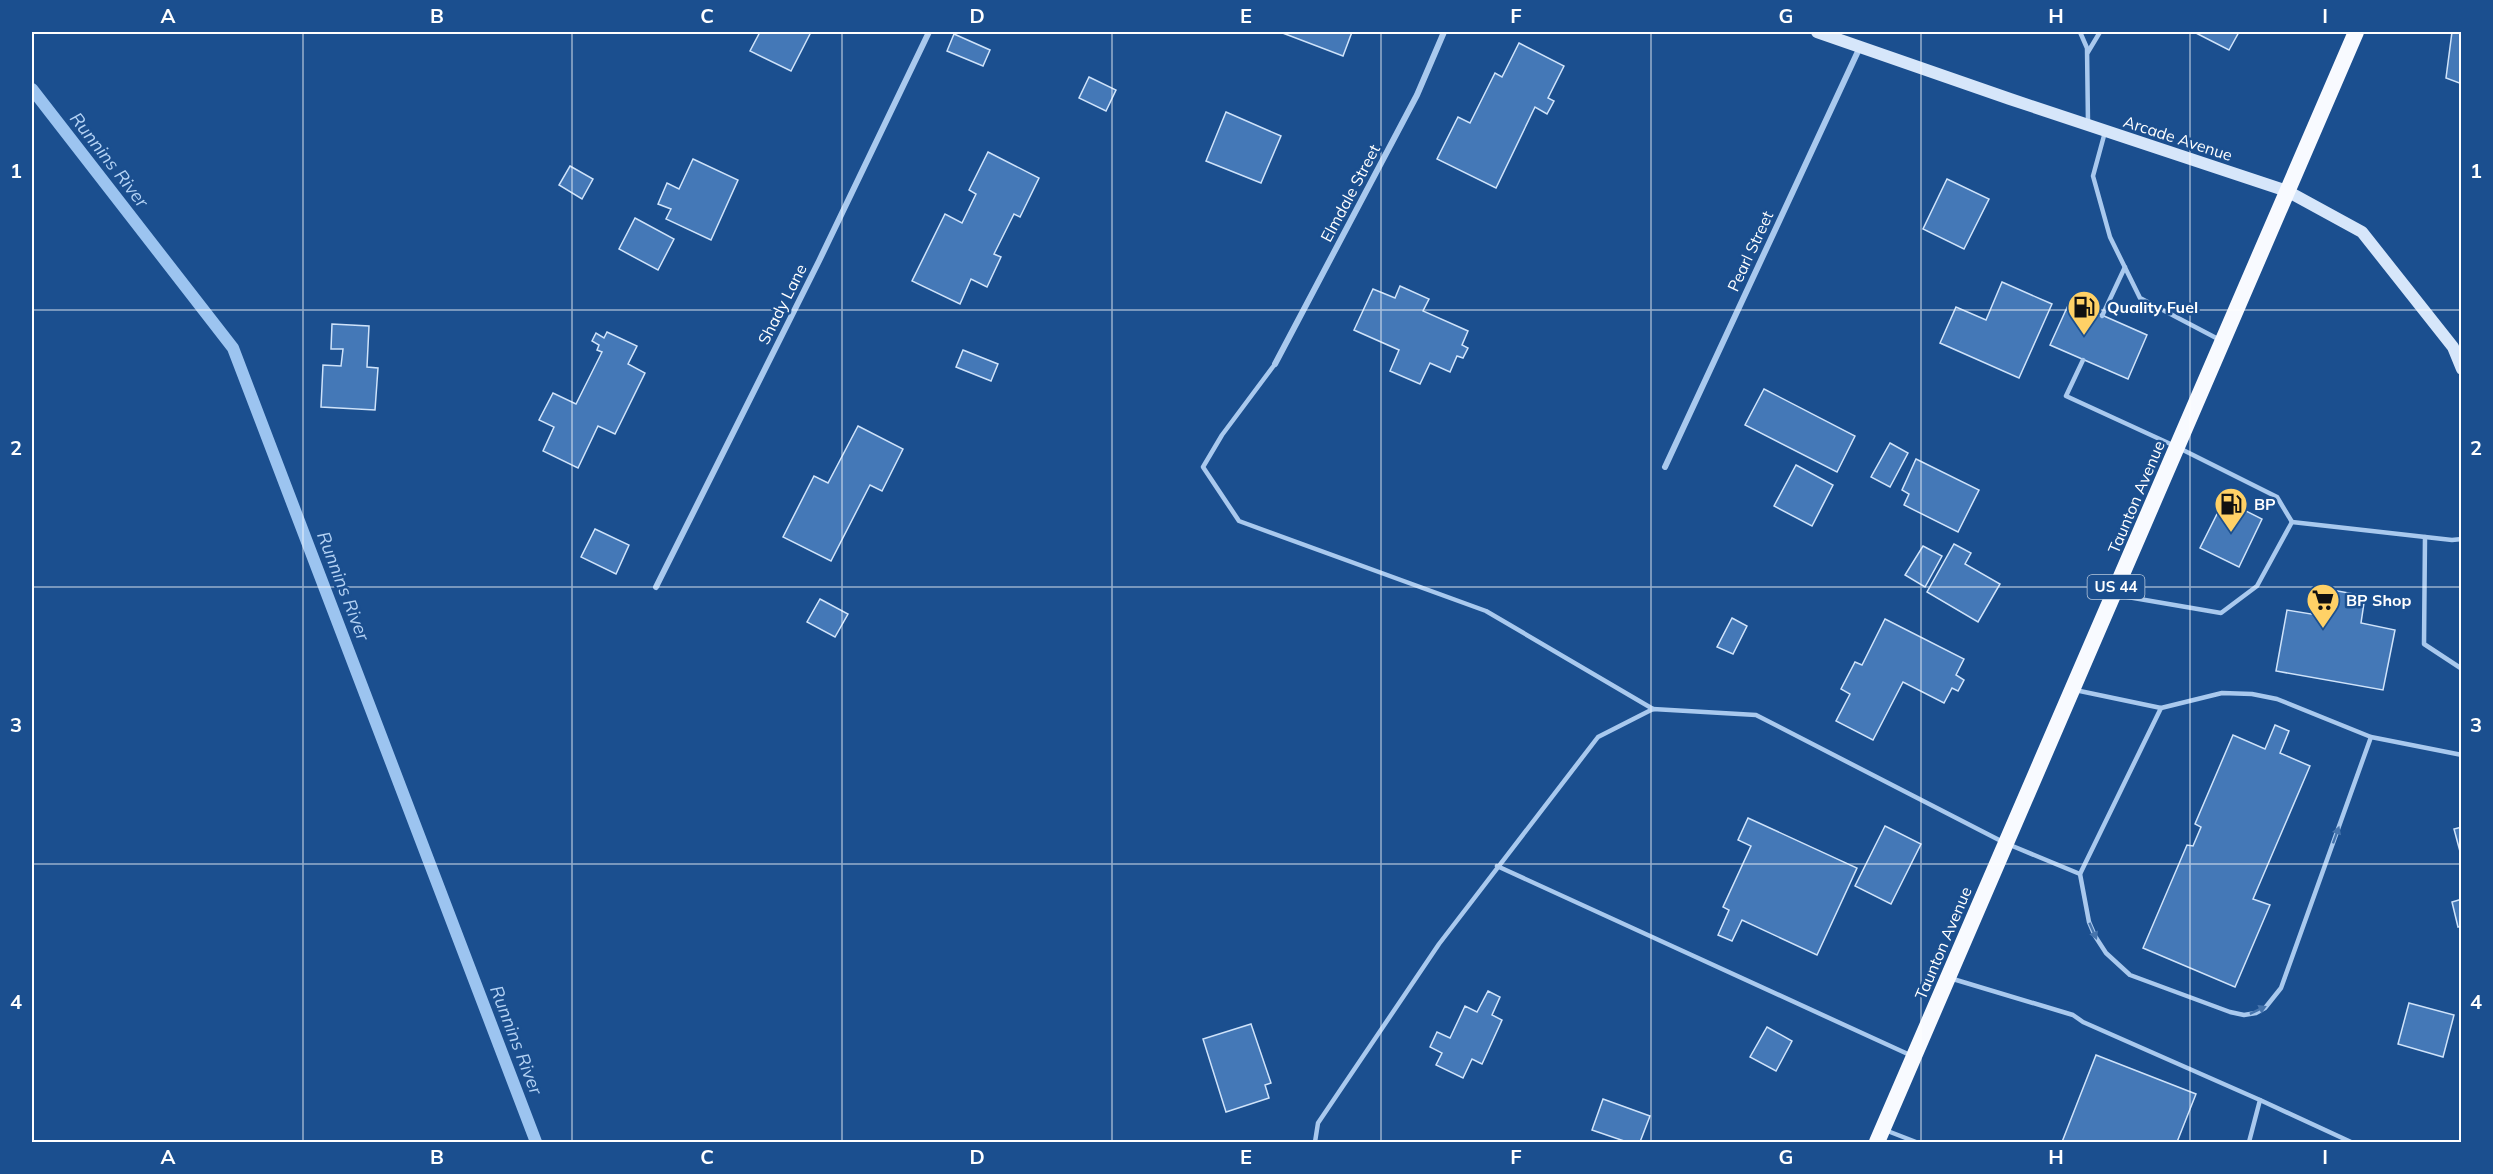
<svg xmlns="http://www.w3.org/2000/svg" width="2493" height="1174" font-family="Mulish,sans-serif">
	<rect width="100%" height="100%" fill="#1b4f8f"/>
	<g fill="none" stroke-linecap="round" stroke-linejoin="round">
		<polyline stroke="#9cc4f0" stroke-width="12" points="32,89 233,348 536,1142"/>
	</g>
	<g fill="#4478b7" stroke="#cfe3fa" stroke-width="1.5">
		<polygon points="760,32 811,32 791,71 750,51"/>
		<polygon points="1280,32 1352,32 1343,56"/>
		<polygon points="2194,32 2239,32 2229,50"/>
		<polygon points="2452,32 2462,32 2462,84 2446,78"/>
		<polygon points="954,34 990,50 983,66 947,51"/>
		<polygon points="1519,43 1564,66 1548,98 1554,101 1547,114 1535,107 1496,188 1437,159 1458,117 1470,123 1495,73 1502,77"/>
		<polygon points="1089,77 1116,90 1106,111 1079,98"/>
		<polygon points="1226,112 1281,136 1261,183 1206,161"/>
		<polygon points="988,152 1039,178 1020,217 1014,214 994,254 1001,257 987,287 971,279 960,304 912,281 945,214 962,223 976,194 969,190"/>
		<polygon points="693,159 738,180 711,240 666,219 671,209 658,204 667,183 679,189"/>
		<polygon points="570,166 593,179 582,199 559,185"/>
		<polygon points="1947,179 1989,199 1964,249 1923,229"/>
		<polygon points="635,218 674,239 658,270 619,249"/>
		<polygon points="2002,282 2052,304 2019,378 1940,343 1956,307 1986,320"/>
		<polygon points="1400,286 1429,299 1423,311 1468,331 1462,345 1468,348 1463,358 1457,356 1450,372 1430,363 1420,384 1390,371 1399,350 1354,330 1373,289 1395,298"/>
		<polygon points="2070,301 2147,335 2128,379 2050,345"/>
		<polygon points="332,324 369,326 367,367 378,368 375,410 321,407 323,365 341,366 343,349 331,349"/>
		<polygon points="607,332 637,346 628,364 645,373 615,434 598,426 578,468 543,451 554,427 539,420 553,393 576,404 602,352 597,350 599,345 592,341 596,333 604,338"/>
		<polygon points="963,350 998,364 991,381 956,367"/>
		<polygon points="1764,389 1855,436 1837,472 1745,425"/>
		<polygon points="858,426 903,449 882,491 870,485 831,561 783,537 814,476 828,483"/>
		<polygon points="1890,443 1908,453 1890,487 1871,477"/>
		<polygon points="1916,459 1979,490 1958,532 1904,505 1909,494 1902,490"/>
		<polygon points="1796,465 1833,485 1812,526 1774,506"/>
		<polygon points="2224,500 2262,519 2239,567 2200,548"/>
		<polygon points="595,529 629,545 616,574 581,557"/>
		<polygon points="1954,544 1971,553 1965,564 2000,584 1978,622 1927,592"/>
		<polygon points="1923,546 1942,556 1925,587 1905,575"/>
		<polygon points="2327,589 2365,596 2361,623 2395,630 2383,690 2276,671 2287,610 2323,616"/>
		<polygon points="820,599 848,614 835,637 807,622"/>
		<polygon points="1732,618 1747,626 1733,654 1717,647"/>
		<polygon points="1885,619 1964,659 1956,675 1964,680 1958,691 1952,688 1944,703 1903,682 1873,740 1836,721 1850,694 1841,689 1855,662 1862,665"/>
		<polygon points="2275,725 2289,731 2280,753 2310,766 2253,899 2270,905 2235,987 2143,948 2187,845 2193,846 2201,827 2195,824 2233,735 2265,749"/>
		<polygon points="1748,818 1857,868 1817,955 1742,920 1732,941 1718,935 1729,910 1723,907 1751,846 1738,840"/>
		<polygon points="1885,826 1921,844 1891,904 1855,886"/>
		<polygon points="2462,827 2462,859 2454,829"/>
		<polygon points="2462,899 2462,926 2458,927 2452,902"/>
		<polygon points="1488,991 1500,997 1492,1015 1502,1020 1482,1064 1472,1059 1463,1078 1436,1065 1442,1053 1430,1047 1437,1032 1450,1038 1465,1006 1477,1012"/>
		<polygon points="2409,1003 2454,1015 2443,1057 2398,1044"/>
		<polygon points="1251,1024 1271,1083 1265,1085 1269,1098 1226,1112 1203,1039"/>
		<polygon points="1767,1027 1792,1041 1776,1071 1750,1057"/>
		<polygon points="2096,1055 2196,1094 2177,1142 2062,1142"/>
		<polygon points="1603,1099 1650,1116 1640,1142 1627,1142 1592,1130"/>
	</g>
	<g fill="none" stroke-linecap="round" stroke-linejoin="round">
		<g stroke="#a9c9ee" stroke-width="4.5">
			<polyline points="2080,32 2087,48 2088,123"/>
			<polyline points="2088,52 2100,32"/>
			<polyline points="2105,132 2093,176 2110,237 2140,298 2220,340"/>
			<polyline points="2102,316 2125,267"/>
			<polyline points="2083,360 2066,396 2177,447 2277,497 2292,522"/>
			<polyline points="1275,364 1222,435 1203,467 1239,521 1486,611 1653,709"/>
			<polyline points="2425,537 2424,644 2462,669"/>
			<polyline points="2116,595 2221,613 2257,586 2292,522 2452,540 2462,539"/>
			<polyline points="2075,690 2161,708 2222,693 2252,694 2277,699 2371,737 2462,755"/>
			<polyline points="2161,708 2080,874 2089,922 2095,936 2106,953 2130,975 2230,1012 2244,1015 2256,1013 2265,1008 2281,988 2371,737"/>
			<polyline points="2010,845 2080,874"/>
			<polyline points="1497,866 1910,1055"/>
			<polyline points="1953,979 2073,1015 2083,1022 2260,1100 2249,1142"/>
			<polyline points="2260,1100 2351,1142"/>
			<polyline points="1885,1130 1916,1142"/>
			<polyline points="1315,1142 1318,1123 1439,944 1598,737 1653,709 1756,715 2003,842"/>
		</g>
		<g stroke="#a9c9ee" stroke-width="6">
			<polyline points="1275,364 1417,95 1444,32"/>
			<polyline points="1665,467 1860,47"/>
			<polyline points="656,587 819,261 929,32"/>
		</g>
		<polyline stroke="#d6e6fa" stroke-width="12" points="1817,32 2010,99 2287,191 2362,232 2453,347 2462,369"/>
		<polyline stroke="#f8faff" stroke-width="16" points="1877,1142 2356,32"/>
	</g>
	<defs><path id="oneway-solid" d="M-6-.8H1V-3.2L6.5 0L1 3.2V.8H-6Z" transform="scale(1.5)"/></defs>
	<g fill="#4674ac">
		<use href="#oneway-solid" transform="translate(2336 835) rotate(-70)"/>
		<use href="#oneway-solid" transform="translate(2093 931) rotate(66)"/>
		<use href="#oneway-solid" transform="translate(2258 1010) rotate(-25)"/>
	</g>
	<path fill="none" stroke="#fff" stroke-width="1.5" stroke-opacity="0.55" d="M 303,32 L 303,1142M 572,32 L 572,1142M 842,32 L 842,1142M 1112,32 L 1112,1142M 1381,32 L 1381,1142M 1651,32 L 1651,1142M 1921,32 L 1921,1142M 2190,32 L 2190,1142M 32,310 L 2462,310M 32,587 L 2462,587M 32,864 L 2462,864"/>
	<defs>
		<symbol id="fuel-pin" viewBox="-11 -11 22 30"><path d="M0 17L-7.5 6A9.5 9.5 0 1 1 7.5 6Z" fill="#ffd166" stroke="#1b4f8f"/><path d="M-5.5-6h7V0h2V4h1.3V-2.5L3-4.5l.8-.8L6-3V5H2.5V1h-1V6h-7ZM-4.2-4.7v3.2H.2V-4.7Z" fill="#111"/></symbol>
		<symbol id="supermarket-pin" viewBox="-11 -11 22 30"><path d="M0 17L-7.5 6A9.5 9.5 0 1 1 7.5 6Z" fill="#ffd166" stroke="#1b4f8f"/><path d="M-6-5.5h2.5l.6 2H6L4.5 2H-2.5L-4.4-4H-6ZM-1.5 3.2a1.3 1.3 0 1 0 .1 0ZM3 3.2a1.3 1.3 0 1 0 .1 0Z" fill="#111"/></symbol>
	</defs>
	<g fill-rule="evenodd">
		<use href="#fuel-pin" x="2065" y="288" width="38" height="52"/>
		<use href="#fuel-pin" x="2212" y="485" width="38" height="52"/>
		<use href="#supermarket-pin" x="2304" y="581" width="38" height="52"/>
	</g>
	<g text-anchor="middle" stroke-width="5" stroke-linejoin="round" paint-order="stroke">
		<rect fill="#1b4f8f" stroke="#bbcadd" stroke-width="1.5" x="2087.5" y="575" width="57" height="24" rx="4.5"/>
		<g font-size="15" font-weight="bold" fill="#fff">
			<text x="2116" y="592">US 44</text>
		</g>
		<g font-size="16" fill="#fff" stroke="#1b4f8f">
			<text transform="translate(2178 138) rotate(18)" y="6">Arcade Avenue</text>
			<text transform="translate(1350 193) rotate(-62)" y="6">Elmdale Street</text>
			<text transform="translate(1750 251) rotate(-65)" y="6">Pearl Street</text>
			<text transform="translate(782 304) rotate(-63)" y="6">Shady Lane</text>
			<text transform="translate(2136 497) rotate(-67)" y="6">Taunton Avenue</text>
			<text transform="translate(1943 943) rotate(-67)" y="6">Taunton Avenue</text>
		</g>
		<g font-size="16" font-weight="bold" fill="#fff" stroke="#1b4f8f" text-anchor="start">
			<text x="2107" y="313">Quality Fuel</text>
			<text x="2254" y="510">BP</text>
			<text x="2346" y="606">BP Shop</text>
		</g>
		<g font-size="18" font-style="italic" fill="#b5d3f5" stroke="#1b4f8f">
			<text transform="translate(109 160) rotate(52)" y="6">Runnins River</text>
			<text transform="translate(343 586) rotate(69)" y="6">Runnins River</text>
			<text transform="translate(516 1040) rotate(69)" y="6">Runnins River</text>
		</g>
	</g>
	<rect width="2493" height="1174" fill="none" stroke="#1b4f8f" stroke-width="66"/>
	<rect x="33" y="33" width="2427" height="1108" fill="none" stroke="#fff" stroke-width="2"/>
	<g font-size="20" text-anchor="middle" font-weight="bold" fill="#fff">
		<text x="168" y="23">A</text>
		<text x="437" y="23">B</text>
		<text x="707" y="23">C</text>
		<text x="977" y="23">D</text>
		<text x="1246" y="23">E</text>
		<text x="1516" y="23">F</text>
		<text x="1786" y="23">G</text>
		<text x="2056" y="23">H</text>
		<text x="2325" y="23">I</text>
		<text x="16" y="178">1</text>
		<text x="2476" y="178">1</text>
		<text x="16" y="455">2</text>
		<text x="2476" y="455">2</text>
		<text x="16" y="732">3</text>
		<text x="2476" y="732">3</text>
		<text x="16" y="1009">4</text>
		<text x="2476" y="1009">4</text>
		<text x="168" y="1164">A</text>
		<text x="437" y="1164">B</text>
		<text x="707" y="1164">C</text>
		<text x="977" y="1164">D</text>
		<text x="1246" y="1164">E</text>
		<text x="1516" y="1164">F</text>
		<text x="1786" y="1164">G</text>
		<text x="2056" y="1164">H</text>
		<text x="2325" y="1164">I</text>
	</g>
</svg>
